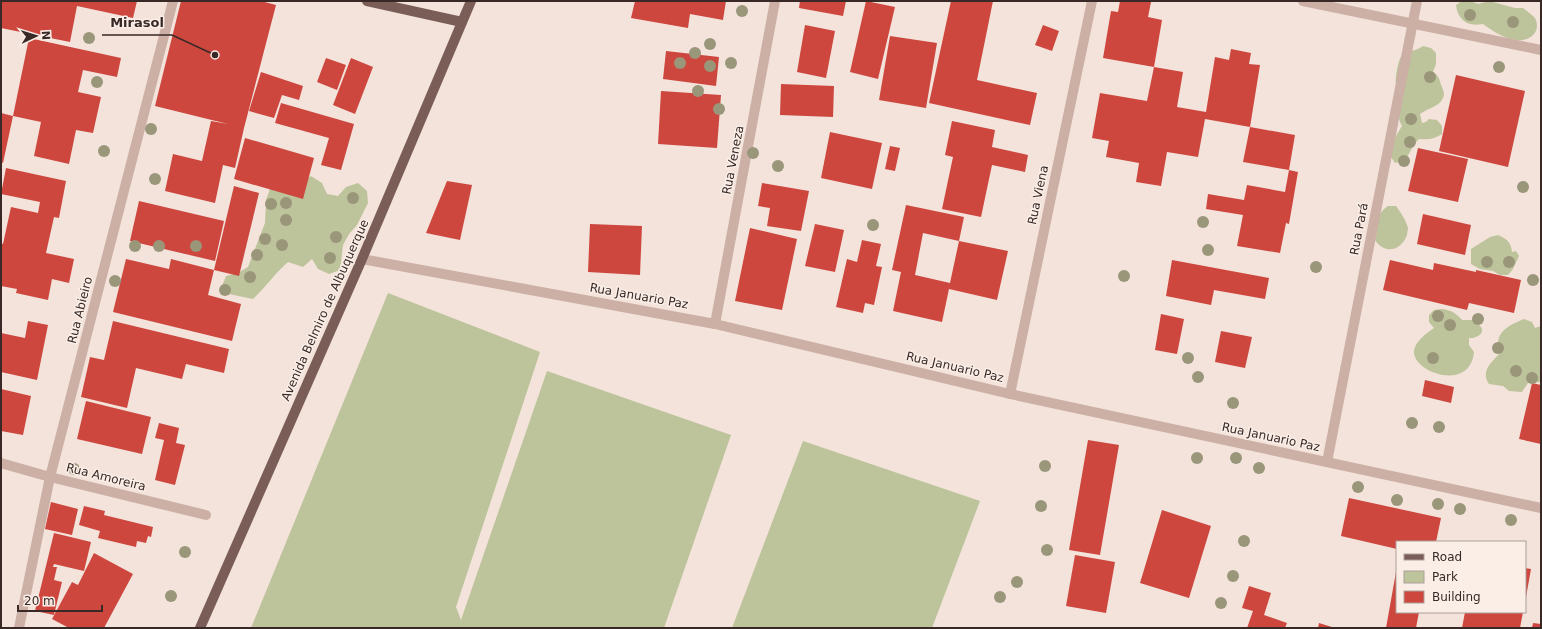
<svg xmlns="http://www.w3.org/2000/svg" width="1542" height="629" font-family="'DejaVu Sans',sans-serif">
	<rect width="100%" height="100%" fill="#f3e3db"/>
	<g fill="#bdc39a">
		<path d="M 1462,1 L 1470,1 L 1478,4 L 1489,1 L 1515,8 L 1523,8 C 1527,11 1532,15 1535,18 C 1542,32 1529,42 1516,40 C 1504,39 1493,31 1483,24 C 1467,27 1458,20 1456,5 Z"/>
		<path d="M 1423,46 L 1431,48 L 1436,53 L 1436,64 L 1433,72 C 1439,76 1439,78 1441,85 C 1442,87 1444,92 1444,94 C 1443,106 1428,108 1420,114 L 1422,123 L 1426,122 L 1429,119 L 1437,120 L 1442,126 L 1442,134 C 1434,139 1428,140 1419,139 C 1409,148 1411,160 1395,163 L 1389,154 L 1394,139 L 1402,126 C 1396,116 1399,104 1399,93 C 1399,89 1397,87 1396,84 C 1395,79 1398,61 1401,57 C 1407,50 1415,52 1423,46 Z"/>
		<path d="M 311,176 L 322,183 L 327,194 L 338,196 L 346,187 L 358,183 L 367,191 L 368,203 L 357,225 L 349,234 L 343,245 L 340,270 L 329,274 L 318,269 L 312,259 L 303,267 L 288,262 C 275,273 266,287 253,299 L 229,294 L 222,286 L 226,276 L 238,273 L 248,267 L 265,223 L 266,200 L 270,189 L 302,182 Z"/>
		<path d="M 1388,206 L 1396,206 C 1401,213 1406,220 1408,228 C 1408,229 1407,234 1407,235 C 1401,251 1385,255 1375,240 C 1380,226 1374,215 1388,206 Z"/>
		<path d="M 1498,235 C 1507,239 1511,242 1512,252 L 1516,251 L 1519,256 L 1513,269 L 1508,275 L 1500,275 L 1493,271 L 1480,269 L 1471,264 L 1471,249 L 1490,237 Z"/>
		<polygon points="388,293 540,352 456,607 461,620 547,371 731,435 664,628 251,628"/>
		<path d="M 1442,309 C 1451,310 1456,313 1462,320 L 1473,320 C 1475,322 1479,325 1481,327 C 1486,334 1474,339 1469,338 L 1469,345 L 1474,352 C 1470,393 1412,372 1414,351 C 1415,341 1427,333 1434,328 L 1429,322 L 1429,315 L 1434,310 Z"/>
		<path d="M 1524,319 L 1532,322 L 1535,328 L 1541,326 L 1541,382 L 1528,383 L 1522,392 L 1509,391 L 1503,386 L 1489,384 C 1480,371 1492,362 1500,353 C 1493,333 1507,326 1524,319 Z"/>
		<polygon points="803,441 980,501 932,628 732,628"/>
	</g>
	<g fill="#cd473f" fill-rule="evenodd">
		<polygon points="1,1 137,1 133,18 77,6 70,42 1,28"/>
		<polygon points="181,1 261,1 276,5 244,128 235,168 223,165 215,203 165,191 173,154 202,161 211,121 228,124 155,106"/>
		<polygon points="635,1 726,1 723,20 690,14 688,28 631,18"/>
		<polygon points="800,1 846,1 843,16 799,8"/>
		<polygon points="866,1 895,7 878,79 850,72"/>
		<polygon points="951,1 993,1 977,80 1037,93 1030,125 929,103"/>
		<polygon points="1120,1 1151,2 1148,17 1162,20 1154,67 1103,58 1111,11 1118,12"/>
		<polygon points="805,25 835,31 826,78 797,72"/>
		<polygon points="1043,25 1059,31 1052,51 1035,45"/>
		<polygon points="890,36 937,43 926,108 879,100"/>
		<polygon points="29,38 121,58 117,77 83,70 78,92 101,97 93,133 76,130 69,164 34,156 41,122 13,116"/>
		<polygon points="1231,49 1251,53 1249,64 1260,65 1250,127 1295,135 1289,170 1243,162 1250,127 1205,119 1198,157 1167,152 1161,186 1136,182 1139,163 1106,157 1109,141 1092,138 1100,93 1147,101 1154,67 1183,72 1177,107 1206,112 1215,57 1229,60"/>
		<polygon points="666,51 719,57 716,86 663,79"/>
		<polygon points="326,58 346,65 337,90 317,82"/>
		<polygon points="351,58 373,67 355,114 333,105"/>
		<polygon points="261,72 303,86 299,100 282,95 274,118 249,111"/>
		<polygon points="1456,75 1525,91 1508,167 1439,151"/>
		<polygon points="781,84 834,86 833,117 780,115"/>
		<polygon points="661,91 721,95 717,148 658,144"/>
		<polygon points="281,103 354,124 341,170 321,165 329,138 275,123"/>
		<polygon points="1,113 13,116 3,163 1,162"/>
		<polygon points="952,121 995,130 992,147 1028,155 1025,172 992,165 981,217 942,209 953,157 945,155"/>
		<polygon points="830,132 882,143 872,189 821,178"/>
		<polygon points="245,138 314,158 303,199 234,179"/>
		<polygon points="890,146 900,148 895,171 885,169"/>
		<polygon points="1418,148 1468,159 1458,202 1408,191"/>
		<polygon points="6,168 66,181 59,218 54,217 46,253 74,259 69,283 52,279 48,300 16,293 17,289 1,286 1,243 3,244 11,207 38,213 40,202 1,194"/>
		<polygon points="1289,170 1298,172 1289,224 1286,223 1280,253 1237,246 1243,215 1206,209 1208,194 1244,200 1247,185 1285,192"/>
		<polygon points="447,181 472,185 460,240 426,233"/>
		<polygon points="762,183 809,191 801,231 767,226 770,208 758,206"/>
		<polygon points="234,186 259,193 239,276 214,270"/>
		<polygon points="139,201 224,221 215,261 130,241"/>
		<path d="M 906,205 L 964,217 L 959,241 L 1008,251 L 997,300 L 949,289 L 942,322 L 893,311 L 901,272 L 892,270 ZM 923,233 L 959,241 L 950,283 L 915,275 Z"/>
		<polygon points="1423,214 1471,225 1465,255 1417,244"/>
		<polygon points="590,224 642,226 640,275 588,272"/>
		<polygon points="815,224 844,230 835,272 805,266"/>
		<polygon points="750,228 797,239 782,310 735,301"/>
		<polygon points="862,240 881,244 876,266 882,267 874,305 865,303 863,313 836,307 847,259 857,262"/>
		<polygon points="126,259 169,269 171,259 214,270 208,295 241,304 232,341 113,312"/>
		<polygon points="1172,260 1269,278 1265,299 1214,290 1211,305 1166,296"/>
		<polygon points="1390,260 1433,270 1434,263 1476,272 1476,270 1521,280 1514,313 1469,303 1467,310 1383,290"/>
		<polygon points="1161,314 1184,319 1177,354 1155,350"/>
		<polygon points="28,321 48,325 37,380 1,372 1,333 25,338"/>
		<polygon points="113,321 229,349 224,373 186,364 182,379 136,368 127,408 81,397 90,357 104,360"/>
		<polygon points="1221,331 1252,337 1245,368 1215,362"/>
		<polygon points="1425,380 1454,387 1451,403 1422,396"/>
		<polygon points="1532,383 1541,385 1541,444 1519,439"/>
		<polygon points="1,389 31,396 23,435 1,431"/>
		<polygon points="86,401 151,417 142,454 77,439"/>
		<polygon points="159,423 179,428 176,443 185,445 175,485 155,480 164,440 155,438"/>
		<polygon points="1088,440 1119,445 1100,555 1069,550"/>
		<polygon points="1349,498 1441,518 1436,542 1397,542 1397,549 1341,536"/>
		<polygon points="51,502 78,509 72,535 45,529"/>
		<polygon points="84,506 105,511 104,515 153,527 151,537 148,536 146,543 137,541 136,547 98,538 100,531 79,525"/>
		<polygon points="1162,510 1211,526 1189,598 1140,583"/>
		<polygon points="54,533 91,542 84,571 54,564 53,567 57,567 54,580 62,582 54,615 35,611"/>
		<polygon points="94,553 133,574 104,628 69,628 52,619 72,582 78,585"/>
		<polygon points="1075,555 1115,562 1106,613 1066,606"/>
		<polygon points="1525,568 1531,569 1526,597 1525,596"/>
		<polygon points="1396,572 1397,612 1419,612 1416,628 1386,628"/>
		<polygon points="1249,586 1271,593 1264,615 1287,623 1285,628 1247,628 1253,611 1242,608"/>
		<polygon points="1465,612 1523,612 1520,628 1462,628"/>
		<polygon points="1319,623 1335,628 1318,628"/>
		<polygon points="1533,623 1541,624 1541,628 1532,628"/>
	</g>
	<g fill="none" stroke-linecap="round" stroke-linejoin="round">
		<g stroke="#ccb0a6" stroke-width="10">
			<polyline points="1303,1 1541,50"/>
			<polyline points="362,259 715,324 1010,394 1541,508"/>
			<polyline points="715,324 775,1"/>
			<polyline points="1010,394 1092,1"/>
			<polyline points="1327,462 1417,1"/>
			<polyline points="1,463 50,477 206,515"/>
			<polyline points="19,628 50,477 173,1"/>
		</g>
		<g stroke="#7a5d57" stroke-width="10">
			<polyline points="367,1 462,22"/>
			<polyline points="200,628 362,259 471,1"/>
		</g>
	</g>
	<g fill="#99967a">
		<circle cx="742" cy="11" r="6"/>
		<circle cx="1470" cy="15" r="6"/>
		<circle cx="1513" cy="22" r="6"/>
		<circle cx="89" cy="38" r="6"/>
		<circle cx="710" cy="44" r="6"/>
		<circle cx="695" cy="53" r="6"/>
		<circle cx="680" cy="63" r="6"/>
		<circle cx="731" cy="63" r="6"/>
		<circle cx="710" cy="66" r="6"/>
		<circle cx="1499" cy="67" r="6"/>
		<circle cx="1430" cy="77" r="6"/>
		<circle cx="97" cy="82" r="6"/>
		<circle cx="698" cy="91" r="6"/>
		<circle cx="719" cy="109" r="6"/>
		<circle cx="1411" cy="119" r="6"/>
		<circle cx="151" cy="129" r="6"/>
		<circle cx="1410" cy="142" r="6"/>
		<circle cx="104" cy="151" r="6"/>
		<circle cx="753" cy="153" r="6"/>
		<circle cx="1404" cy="161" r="6"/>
		<circle cx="778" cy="166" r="6"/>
		<circle cx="155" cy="179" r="6"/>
		<circle cx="1523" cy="187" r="6"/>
		<circle cx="353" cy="198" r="6"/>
		<circle cx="286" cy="203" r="6"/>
		<circle cx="271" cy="204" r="6"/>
		<circle cx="286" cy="220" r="6"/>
		<circle cx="1203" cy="222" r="6"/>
		<circle cx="873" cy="225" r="6"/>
		<circle cx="336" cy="237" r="6"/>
		<circle cx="265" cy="239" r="6"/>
		<circle cx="282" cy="245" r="6"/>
		<circle cx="135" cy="246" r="6"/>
		<circle cx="159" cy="246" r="6"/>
		<circle cx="196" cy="246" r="6"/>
		<circle cx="1208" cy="250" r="6"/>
		<circle cx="257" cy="255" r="6"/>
		<circle cx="330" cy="258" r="6"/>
		<circle cx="1487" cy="262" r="6"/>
		<circle cx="1509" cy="262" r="6"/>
		<circle cx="1316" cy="267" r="6"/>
		<circle cx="1124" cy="276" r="6"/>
		<circle cx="250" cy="277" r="6"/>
		<circle cx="1533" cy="280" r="6"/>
		<circle cx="115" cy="281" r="6"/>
		<circle cx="225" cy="290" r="6"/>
		<circle cx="1438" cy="316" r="6"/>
		<circle cx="1478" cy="319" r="6"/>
		<circle cx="1450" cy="325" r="6"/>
		<circle cx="1498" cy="348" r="6"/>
		<circle cx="1188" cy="358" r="6"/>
		<circle cx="1433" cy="358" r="6"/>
		<circle cx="1516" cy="371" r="6"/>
		<circle cx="1198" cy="377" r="6"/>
		<circle cx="1532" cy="378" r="6"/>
		<circle cx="1233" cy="403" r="6"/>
		<circle cx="1412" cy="423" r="6"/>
		<circle cx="1439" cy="427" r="6"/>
		<circle cx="1197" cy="458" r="6"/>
		<circle cx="1236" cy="458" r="6"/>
		<circle cx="1045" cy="466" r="6"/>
		<circle cx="1259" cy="468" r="6"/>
		<circle cx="74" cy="469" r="6"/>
		<circle cx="1358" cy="487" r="6"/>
		<circle cx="1397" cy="500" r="6"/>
		<circle cx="1438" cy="504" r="6"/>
		<circle cx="1041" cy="506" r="6"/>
		<circle cx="1460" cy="509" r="6"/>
		<circle cx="1511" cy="520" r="6"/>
		<circle cx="1244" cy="541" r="6"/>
		<circle cx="1047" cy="550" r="6"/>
		<circle cx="185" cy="552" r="6"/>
		<circle cx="1233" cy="576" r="6"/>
		<circle cx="1017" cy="582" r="6"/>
		<circle cx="171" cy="596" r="6"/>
		<circle cx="1000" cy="597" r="6"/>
		<circle cx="1221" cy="603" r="6"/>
	</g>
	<g text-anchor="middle" stroke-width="3" stroke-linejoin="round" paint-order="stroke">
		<g font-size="12" fill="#382927" stroke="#faeee7">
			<text transform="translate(733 160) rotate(-79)" y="4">Rua Veneza</text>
			<text transform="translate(1038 195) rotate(-78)" y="4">Rua Viena</text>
			<text transform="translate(1359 229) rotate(-79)" y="4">Rua Pará</text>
			<text transform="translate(639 296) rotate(10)" y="4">Rua Januario Paz</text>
			<text transform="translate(80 310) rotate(-76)" y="4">Rua Abieiro</text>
			<text transform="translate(325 310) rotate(-66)" y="4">Avenida Belmiro de Albuquerque</text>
			<text transform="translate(955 367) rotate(13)" y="4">Rua Januario Paz</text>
			<text transform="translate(1271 437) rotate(12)" y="4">Rua Januario Paz</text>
			<text transform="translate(106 477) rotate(14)" y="4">Rua Amoreira</text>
		</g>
	</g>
	<path fill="none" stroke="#382927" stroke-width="1.5" d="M215 55L172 35H102"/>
	<circle fill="#382927" stroke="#faeee7" stroke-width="1.5" cx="215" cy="55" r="4"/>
	<g font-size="13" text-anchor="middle" font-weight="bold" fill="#382927" stroke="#faeee7" stroke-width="3" stroke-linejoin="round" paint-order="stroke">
		<text x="137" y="27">Mirasol</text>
	</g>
	<rect width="1542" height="629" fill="none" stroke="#382927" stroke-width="4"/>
	<rect x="1396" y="541" width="130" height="72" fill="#faeee7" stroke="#ac9f9a"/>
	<rect x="1404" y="554" width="20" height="6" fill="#7a5d57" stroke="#ac9f9a"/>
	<text x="1432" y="561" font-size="12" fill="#382927">Road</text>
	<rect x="1404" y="571" width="20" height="12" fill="#bdc39a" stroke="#ac9f9a"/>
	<text x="1432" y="581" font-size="12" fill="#382927">Park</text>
	<rect x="1404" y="591" width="20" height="12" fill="#cd473f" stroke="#ac9f9a"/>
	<text x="1432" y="601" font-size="12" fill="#382927">Building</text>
	<g transform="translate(36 36) rotate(86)" stroke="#faeee7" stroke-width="3" paint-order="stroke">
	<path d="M0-3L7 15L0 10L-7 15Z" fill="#382927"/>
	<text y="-6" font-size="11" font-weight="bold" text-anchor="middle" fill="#382927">N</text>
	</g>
	<path d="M18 605v6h84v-6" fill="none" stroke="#382927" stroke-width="2"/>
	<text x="24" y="605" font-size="12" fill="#382927" stroke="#faeee7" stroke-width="3" paint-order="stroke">20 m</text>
</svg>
